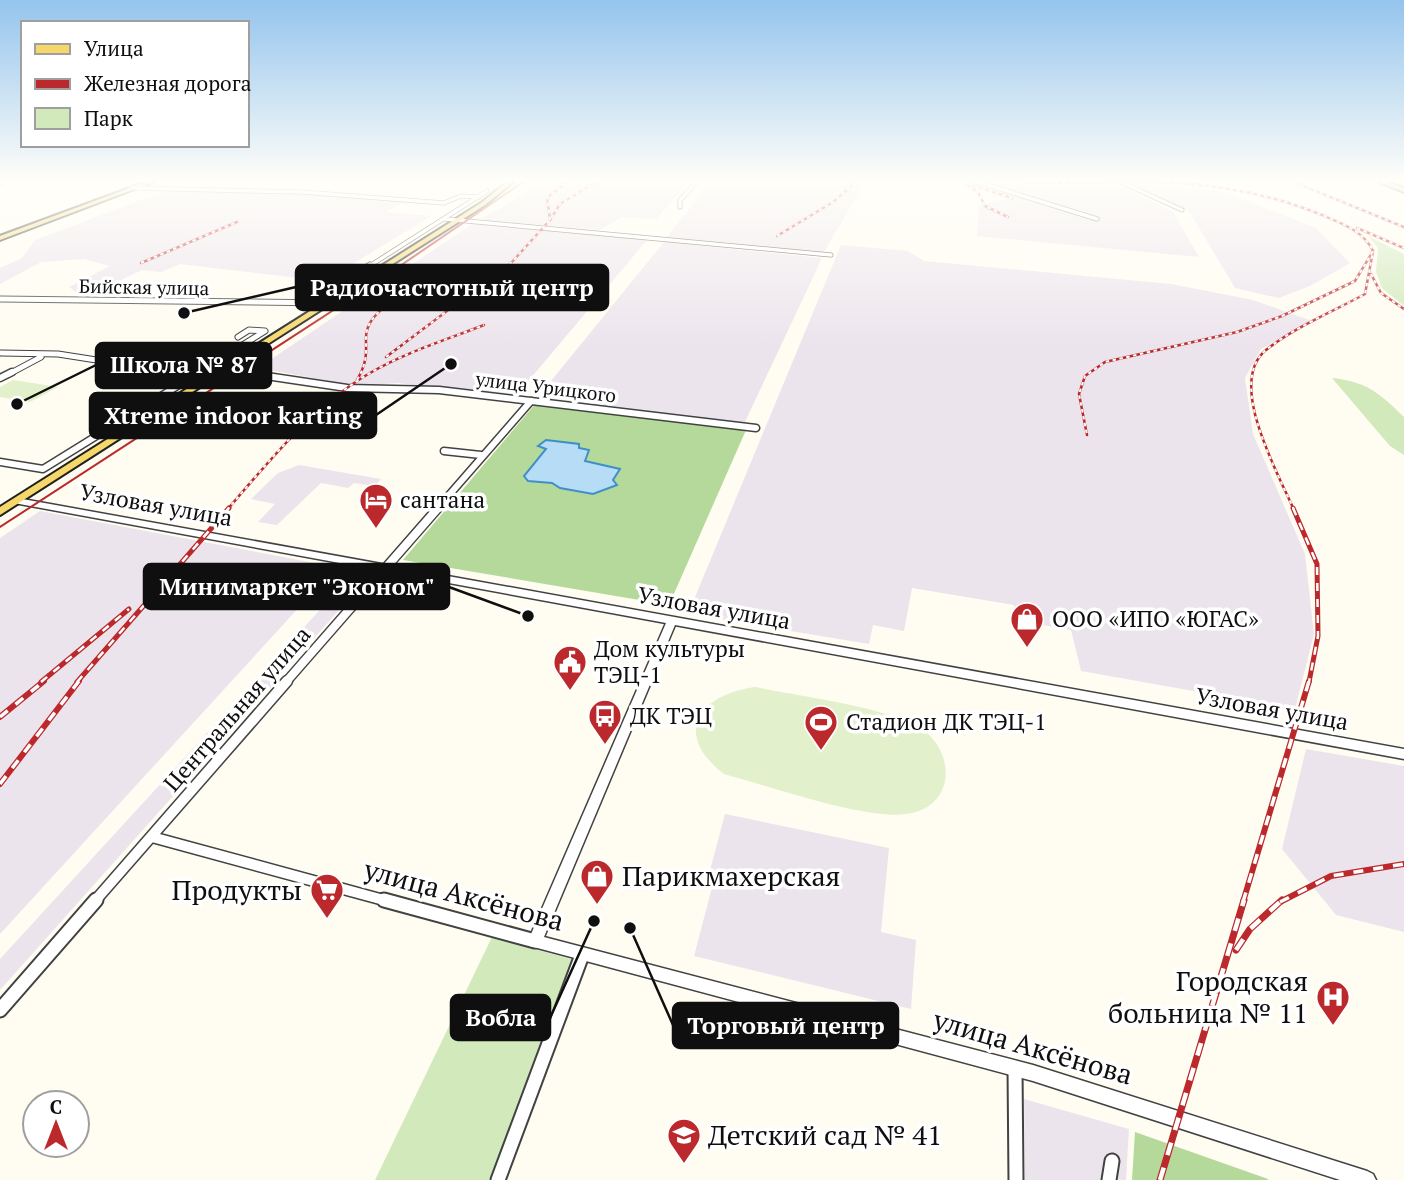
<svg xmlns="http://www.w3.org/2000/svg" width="1404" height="1180" font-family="'PT Serif',serif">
	<rect width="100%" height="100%" fill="#fffcf1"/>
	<g fill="#ece4ed">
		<polygon points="546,182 689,182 656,219 622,217 599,230 479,220"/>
		<polygon points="711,182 865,182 824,252 667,237"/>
		<polygon points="1006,182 1117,184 1173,212 1199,257 977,236 979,205 1017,196 985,186"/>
		<polygon points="1132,184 1219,190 1316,228 1350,263 1310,286 1279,298 1235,288 1189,211"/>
		<polygon points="163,192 298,193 404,202 386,212 431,216 325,281 180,264 161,272 142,270 84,298 69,287 110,266 84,259 41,262 0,284 0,268 22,258 35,240"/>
		<polygon points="472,224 647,240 514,398 398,383 357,386 258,368"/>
		<polygon points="664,242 822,258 744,424 538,397"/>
		<polygon points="841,245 908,251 924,261 1171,284 1253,300 1312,321 1261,349 1245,378 1253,434 1305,554 1314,634 1295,709 1081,671 1071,630 1015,620 1014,605 912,588 904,631 873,625 869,644 688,614"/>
		<polygon points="299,465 381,479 375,486 354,483 348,488 321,483 277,525 258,522 275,504 251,499 278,473"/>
		<polygon points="40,511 336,567 0,934 0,538"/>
		<polygon points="350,577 366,580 0,990 0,959"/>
		<polygon points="1306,749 1404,766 1404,932 1336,915 1282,849"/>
		<polygon points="725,814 889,848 881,932 916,940 911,1009 694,956 715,876 709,874"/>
		<polygon points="1024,1099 1129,1129 1126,1180 1025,1180"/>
	</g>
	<g fill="#d1e9bb">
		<polygon points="1368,236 1404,254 1404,306 1382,288 1376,272 1378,248"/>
		<path d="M 1332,378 C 1368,382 1379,393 1404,417 L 1404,455 L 1390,446 Z"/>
		<polygon points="492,937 574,960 489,1180 375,1180"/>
	</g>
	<g fill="#b5d99a">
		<polygon points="536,403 746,430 669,605 403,560"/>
		<polygon points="1135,1132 1268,1179 1268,1180 1132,1180"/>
	</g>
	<g fill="#e3f0cc">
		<polygon points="13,380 58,387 30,402 0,397 0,387"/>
		<path d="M 755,687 C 794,695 891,708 921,728 C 957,753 955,808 906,814 C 864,820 769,786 724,774 C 672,734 698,695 755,687 Z"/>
	</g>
	<polygon fill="#b7dcf5" stroke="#3f8fca" stroke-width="2" points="546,440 579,444 579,448 589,450 585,461 620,469 613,480 617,485 593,494 560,488 552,483 528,481 524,476 546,449 538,446"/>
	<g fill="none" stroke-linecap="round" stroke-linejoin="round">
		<defs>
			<g id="minor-far5">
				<polyline points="978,182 1097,219"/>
				<polyline points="1121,182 1182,210"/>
				<polyline points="0,183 4,182"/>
				<polyline points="131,188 302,192 444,203 461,196 479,197"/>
				<polyline points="680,207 680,200 697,182"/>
				<polyline points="445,219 831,255"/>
				<polyline points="368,267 487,191"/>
			</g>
			<g id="minor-far4">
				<polyline points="0,299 329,303"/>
				<polyline points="312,302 370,265"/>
				<polyline points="1,353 58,354 186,374"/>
				<polyline points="207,367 265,331 249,330 238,337"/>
				<polyline points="9,374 41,357"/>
				<polyline points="197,374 207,367 251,374"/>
			</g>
			<g id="minor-far3">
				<polyline points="175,372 195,375 200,372"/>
				<polyline points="240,372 347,388 439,390 756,428"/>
				<polyline points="0,378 12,372"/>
				<polyline points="444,451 481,455"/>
				<polyline points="0,462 43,469 195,375"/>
				<polyline points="436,510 531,401"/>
			</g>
			<polyline id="minor-far2" points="286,682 438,508"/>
			<g id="minor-far1">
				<polyline points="152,837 391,902"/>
				<polyline points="94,902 287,681"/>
			</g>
			<g id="minor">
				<polyline points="384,900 535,941"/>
				<polyline points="0,1010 96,900"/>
				<polyline points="1015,1068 1016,1180"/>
				<polyline points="498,1180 582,955"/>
				<polyline points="1109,1180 1112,1161"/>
			</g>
			<polygon id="tertiary" points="17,498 1404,749 1404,759 675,625 544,937 1033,1065 1367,1171 1373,1174 1376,1180 1340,1180 1033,1081 530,946 528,941 666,623 14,503 13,501"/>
			<g id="primary">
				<polygon points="146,182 153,182 0,240 0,236"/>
				<polygon points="507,182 513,182 485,205 0,515 0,507 481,203"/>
			</g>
			<polygon id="trunk" points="1379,182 1386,182 1404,188 1404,192"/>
		</defs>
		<use href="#minor-far5" stroke="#424242" stroke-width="5"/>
		<use href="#minor-far4" stroke="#424242" stroke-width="7"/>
		<use href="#minor-far3" stroke="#424242" stroke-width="9"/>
		<use href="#minor-far2" stroke="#424242" stroke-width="11"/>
		<use href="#minor-far1" stroke="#424242" stroke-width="13"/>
		<use href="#minor" stroke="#424242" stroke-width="17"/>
		<use href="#tertiary" stroke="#424242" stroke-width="3"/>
		<use href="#primary" stroke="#202020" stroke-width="4"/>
		<use href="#trunk" stroke="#202020" stroke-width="4"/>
		<use href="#minor-far5" stroke="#fff" stroke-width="3.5"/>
		<use href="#minor-far4" stroke="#fff" stroke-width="5"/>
		<use href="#minor-far3" stroke="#fff" stroke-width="6"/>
		<use href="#minor-far2" stroke="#fff" stroke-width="8"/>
		<use href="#minor-far1" stroke="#fff" stroke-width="10"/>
		<use href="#minor" stroke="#fff" stroke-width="13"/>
		<use href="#tertiary" fill="#fff" fill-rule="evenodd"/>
		<use href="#primary" fill="#f5d76a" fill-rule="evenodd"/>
		<use href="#trunk" fill="#f3be64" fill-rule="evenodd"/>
		<polyline stroke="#bc292c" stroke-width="2" points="0,527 369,287 523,182"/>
		<defs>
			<g id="rail-far3">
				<path d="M 1027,182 C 1072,185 1116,180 1161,182 C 1215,184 1271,194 1322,215 C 1341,223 1364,231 1373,251 L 1355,281 L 1282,316 L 1237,332 L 1105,362 L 1085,376 L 1079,394 L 1087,435"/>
				<polyline points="1294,182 1404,227"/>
				<polyline points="964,183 978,192 985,206 1008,217"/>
				<polyline points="969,184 1012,198"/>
				<polyline points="550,220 547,198 567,182"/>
				<polyline points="1357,228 1404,248"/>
				<polyline points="777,236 833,202 856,182"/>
				<polyline points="141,263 237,222"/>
				<polyline points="1371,274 1381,293 1404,309"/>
				<polyline points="386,357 512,262 550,220 560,204 596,182"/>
				<path d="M 357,380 C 381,340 343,334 399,296"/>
				<path d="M 227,510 C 270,460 313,406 370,373 C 406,352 446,340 484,325"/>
				<path d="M 1294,510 C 1278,473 1226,382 1266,350 C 1293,328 1334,311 1365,294 L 1373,251"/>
			</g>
			<g id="rail-far2">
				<polyline points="1293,508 1317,564 1318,636 1309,682"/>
				<polyline points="41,682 129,609"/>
				<polyline points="77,682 229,508"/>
			</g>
			<g id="rail-far1">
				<polyline points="0,717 44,681"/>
				<polyline points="0,784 79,681"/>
				<polyline points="1243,902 1309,681"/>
				<polyline points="1280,902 1331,876 1404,864"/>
			</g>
			<g id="rail">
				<polyline points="1236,950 1250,929 1282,900"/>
				<polyline points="1160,1180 1244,900"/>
			</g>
		</defs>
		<use href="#rail-far3" stroke="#bc292c" stroke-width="2.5"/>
		<use href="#rail-far2" stroke="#bc292c" stroke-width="5"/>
		<use href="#rail-far1" stroke="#bc292c" stroke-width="6"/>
		<use href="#rail" stroke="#bc292c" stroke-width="7"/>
		<use href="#rail-far3" stroke="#fff" stroke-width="2" stroke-dasharray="3.5" stroke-linecap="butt"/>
		<use href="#rail-far2" stroke="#fff" stroke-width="2.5" stroke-dasharray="8" stroke-linecap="butt"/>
		<use href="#rail-far1" stroke="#fff" stroke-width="3.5" stroke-dasharray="10" stroke-linecap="butt"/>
		<use href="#rail" stroke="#fff" stroke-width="4.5" stroke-dasharray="13" stroke-linecap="butt"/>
	</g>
	<linearGradient id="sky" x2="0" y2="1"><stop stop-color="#94c4ed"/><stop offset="0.52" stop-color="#fffef9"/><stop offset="1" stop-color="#fffef9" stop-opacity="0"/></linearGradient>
	<rect width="1404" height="347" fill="url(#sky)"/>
	<defs>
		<symbol id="hotel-pin" viewBox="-11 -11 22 30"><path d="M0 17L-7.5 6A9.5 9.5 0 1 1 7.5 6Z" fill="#bc292c" stroke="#fff"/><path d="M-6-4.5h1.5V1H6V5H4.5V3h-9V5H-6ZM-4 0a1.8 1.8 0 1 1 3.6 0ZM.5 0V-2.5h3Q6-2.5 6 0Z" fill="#fff"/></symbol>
		<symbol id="shop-pin" viewBox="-11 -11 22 30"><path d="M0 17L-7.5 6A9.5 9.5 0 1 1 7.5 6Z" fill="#bc292c" stroke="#fff"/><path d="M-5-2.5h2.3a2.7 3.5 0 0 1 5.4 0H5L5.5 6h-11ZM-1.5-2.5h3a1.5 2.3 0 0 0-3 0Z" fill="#fff"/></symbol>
		<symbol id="civic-pin" viewBox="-11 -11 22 30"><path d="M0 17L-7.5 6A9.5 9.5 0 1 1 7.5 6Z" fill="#bc292c" stroke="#fff"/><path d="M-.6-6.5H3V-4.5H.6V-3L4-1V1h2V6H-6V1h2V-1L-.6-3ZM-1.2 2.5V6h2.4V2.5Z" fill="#fff"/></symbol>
		<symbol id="bus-pin" viewBox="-11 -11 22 30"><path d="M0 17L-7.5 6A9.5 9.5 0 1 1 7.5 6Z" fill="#bc292c" stroke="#fff"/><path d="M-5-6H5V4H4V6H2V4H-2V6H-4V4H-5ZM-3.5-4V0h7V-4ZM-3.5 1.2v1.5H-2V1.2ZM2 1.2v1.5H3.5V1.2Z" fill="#fff"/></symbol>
		<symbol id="stadium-pin" viewBox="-11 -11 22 30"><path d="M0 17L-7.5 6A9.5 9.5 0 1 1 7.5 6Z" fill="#bc292c" stroke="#fff"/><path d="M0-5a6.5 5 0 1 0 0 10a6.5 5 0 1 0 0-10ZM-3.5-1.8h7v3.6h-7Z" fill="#fff"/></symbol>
		<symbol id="supermarket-pin" viewBox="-11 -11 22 30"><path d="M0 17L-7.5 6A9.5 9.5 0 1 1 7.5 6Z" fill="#bc292c" stroke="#fff"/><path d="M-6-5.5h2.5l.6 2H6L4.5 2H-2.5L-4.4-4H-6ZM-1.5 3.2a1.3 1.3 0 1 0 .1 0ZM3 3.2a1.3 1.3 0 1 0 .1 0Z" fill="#fff"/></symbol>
		<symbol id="hospital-pin" viewBox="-11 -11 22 30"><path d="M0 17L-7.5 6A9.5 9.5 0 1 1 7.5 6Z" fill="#bc292c" stroke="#fff"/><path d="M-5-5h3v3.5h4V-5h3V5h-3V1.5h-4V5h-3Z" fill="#fff"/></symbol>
		<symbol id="school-pin" viewBox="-11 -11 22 30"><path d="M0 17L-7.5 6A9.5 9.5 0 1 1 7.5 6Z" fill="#bc292c" stroke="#fff"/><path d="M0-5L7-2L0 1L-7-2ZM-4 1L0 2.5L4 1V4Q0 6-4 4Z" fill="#fff"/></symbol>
	</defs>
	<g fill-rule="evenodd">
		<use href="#hotel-pin" x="357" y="481" width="38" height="52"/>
		<use href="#shop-pin" x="1008" y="600" width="38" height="52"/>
		<use href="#civic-pin" x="551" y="643" width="38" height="52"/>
		<use href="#bus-pin" x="586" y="697" width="38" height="52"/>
		<use href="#stadium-pin" x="802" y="703" width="38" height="52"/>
		<use href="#shop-pin" x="578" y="857" width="38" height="52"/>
		<use href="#supermarket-pin" x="308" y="871" width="38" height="52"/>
		<use href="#hospital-pin" x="1314" y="978" width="38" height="52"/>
		<use href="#school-pin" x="665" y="1116" width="38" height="52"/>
	</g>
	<g text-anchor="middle" stroke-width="7" stroke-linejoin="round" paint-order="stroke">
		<g font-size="19" fill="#0f0f0f" stroke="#fff">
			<text transform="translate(144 287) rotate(1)" y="7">Бийская улица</text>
			<text transform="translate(546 387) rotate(7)" y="7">улица Урицкого</text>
		</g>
		<g font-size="23" fill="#0f0f0f" stroke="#fff" text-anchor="start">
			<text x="400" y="508">сантана</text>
			<text x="1052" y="627">ООО «ИПО «ЮГАС»</text>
			<text x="594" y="657">Дом культуры<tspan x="594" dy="26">ТЭЦ-1</tspan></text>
			<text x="630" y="724">ДК ТЭЦ</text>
			<text x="846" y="730">Стадион ДК ТЭЦ-1</text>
		</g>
		<g font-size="23" fill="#0f0f0f" stroke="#fff">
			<text transform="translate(156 505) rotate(10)" y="8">Узловая улица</text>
			<text transform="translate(714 608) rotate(10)" y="8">Узловая улица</text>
			<text transform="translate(237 709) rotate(-49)" y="8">Центральная улица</text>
			<text transform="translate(1272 709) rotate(10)" y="8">Узловая улица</text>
		</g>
		<g font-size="28" fill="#0f0f0f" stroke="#fff" text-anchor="start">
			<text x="622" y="886">Парикмахерская</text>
			<text x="302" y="900" text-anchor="end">Продукты</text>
			<text x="1308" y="991" text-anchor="end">Городская<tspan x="1308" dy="32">больница № 11</tspan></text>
			<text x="708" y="1145">Детский сад № 41</text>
		</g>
		<g font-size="28" fill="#0f0f0f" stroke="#fff">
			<text transform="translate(464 895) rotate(15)" y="10">улица Аксёнова</text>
			<text transform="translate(1033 1047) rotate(16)" y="10">улица Аксёнова</text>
		</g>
	</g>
	<path fill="none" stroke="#0f0f0f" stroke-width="2.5" d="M184 313L296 287M17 404L96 365M451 364L376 415M528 616L449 587M594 921L550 1018M630 928L673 1025"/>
	<g fill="#0f0f0f" stroke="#fff" stroke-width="2.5">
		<circle cx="184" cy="313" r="7"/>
		<circle cx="17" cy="404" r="7"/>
		<circle cx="451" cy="364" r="7"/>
		<circle cx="528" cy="616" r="7"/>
		<circle cx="594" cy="921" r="7"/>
		<circle cx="630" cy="928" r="7"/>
	</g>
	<g fill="#0f0f0f" stroke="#0f0f0f" stroke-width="2.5">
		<rect x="296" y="265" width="312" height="45" rx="7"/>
		<rect x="96" y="343" width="175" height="45" rx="7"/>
		<rect x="90" y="393" width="286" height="45" rx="7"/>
		<rect x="144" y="564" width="305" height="45" rx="7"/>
		<rect x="451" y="995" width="99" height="45" rx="7"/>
		<rect x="673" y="1003" width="225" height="45" rx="7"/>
	</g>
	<g font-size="24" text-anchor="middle" font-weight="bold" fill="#fff">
		<text x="452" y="296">Радиочастотный центр</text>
		<text x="184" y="373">Школа № 87</text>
		<text x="233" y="424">Xtreme indoor karting</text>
		<text x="297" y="595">Минимаркет "Эконом"</text>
		<text x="501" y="1026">Вобла</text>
		<text x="786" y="1034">Торговый центр</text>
	</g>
	<rect x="21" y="21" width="228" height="126" fill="#ffffff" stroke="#9f9f9f" stroke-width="2"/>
	<rect x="35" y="44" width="35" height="10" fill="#f5d76a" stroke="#9f9f9f" stroke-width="2"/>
	<text x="84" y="56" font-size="21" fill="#0f0f0f">Улица</text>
	<rect x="35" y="79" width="35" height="10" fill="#bc292c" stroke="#9f9f9f" stroke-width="2"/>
	<text x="84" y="91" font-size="21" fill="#0f0f0f">Железная дорога</text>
	<rect x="35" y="108" width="35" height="21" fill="#d1e9bb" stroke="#9f9f9f" stroke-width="2"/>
	<text x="84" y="126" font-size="21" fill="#0f0f0f">Парк</text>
	<g transform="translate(56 1124)"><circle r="33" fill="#ffffff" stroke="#9f9f9f" stroke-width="2"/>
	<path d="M0-5L12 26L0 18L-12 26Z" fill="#bc292c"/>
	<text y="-10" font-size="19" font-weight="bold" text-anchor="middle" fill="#0f0f0f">С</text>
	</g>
</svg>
